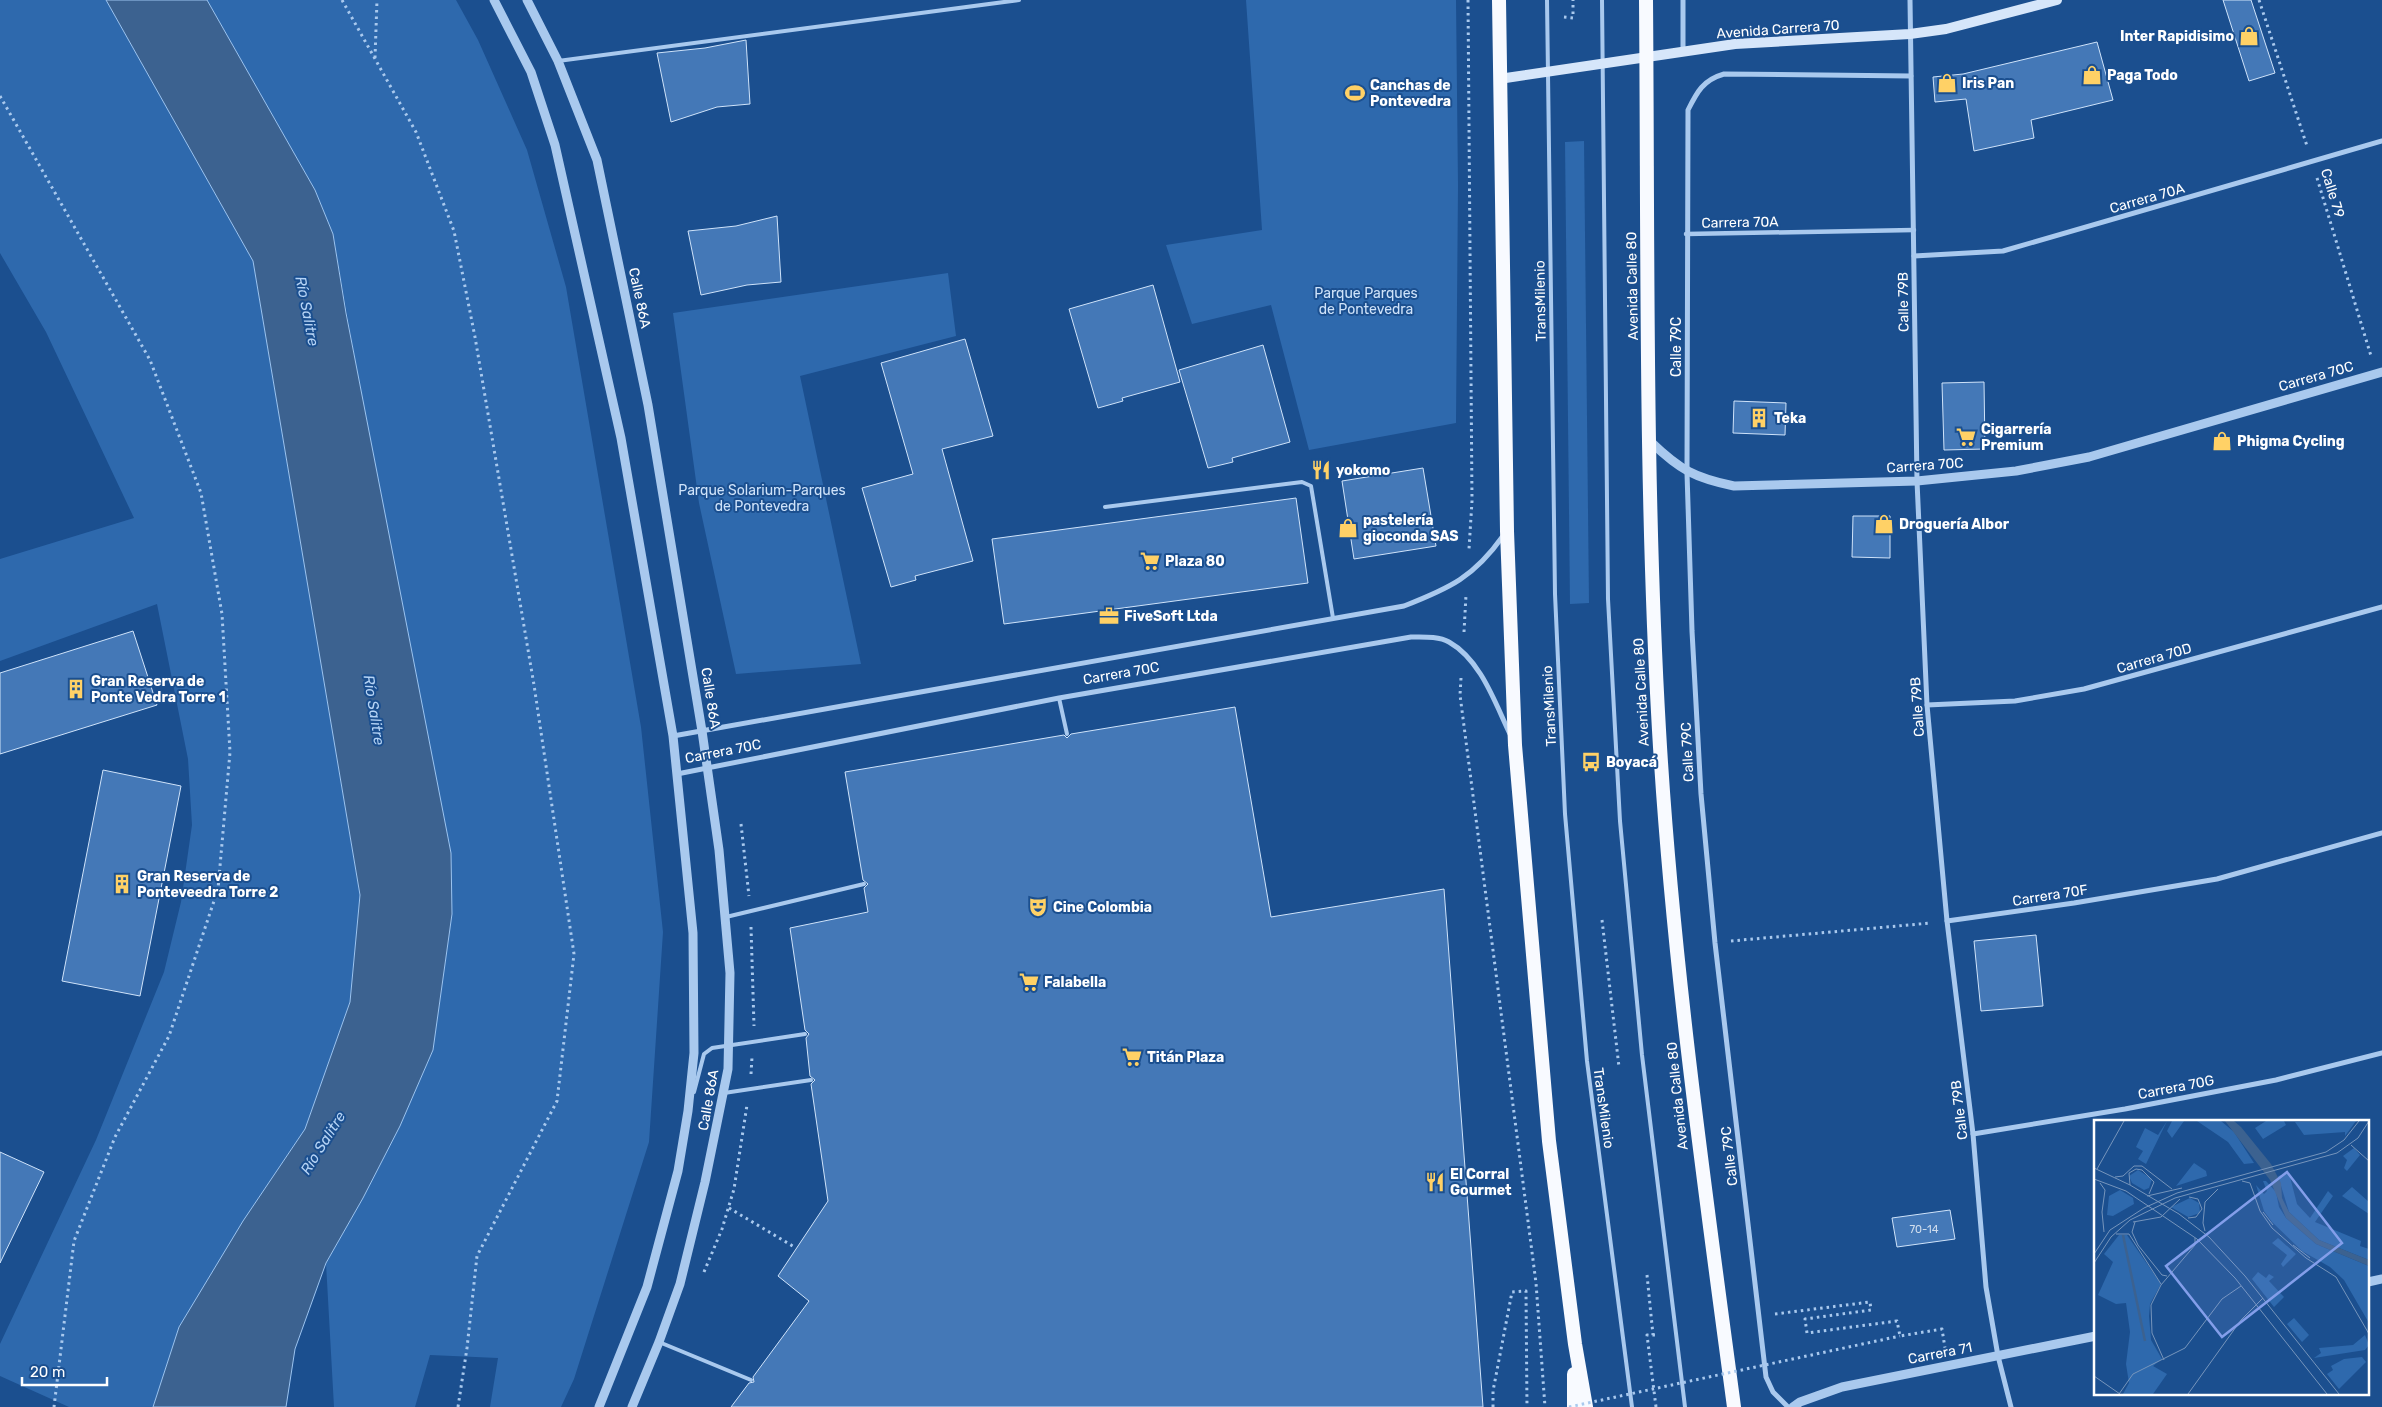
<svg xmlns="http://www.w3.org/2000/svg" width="2382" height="1407" font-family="Rubik,sans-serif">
	<rect width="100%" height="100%" fill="#1b4f8f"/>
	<g fill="#2e69ad">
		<polygon points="0,0 106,0 253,261 360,895 350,1002 305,1129 253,1206 179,1327 153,1407 69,1407 0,1376 0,1344 96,1140 164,972 181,902 192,825 188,759 157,604 0,661 0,559 134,518 46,332 0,253"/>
		<polygon points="207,0 456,0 478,40 527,150 566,287 641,727 663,932 649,1142 574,1379 561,1407 490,1407 498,1358 430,1355 415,1407 334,1407 326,1263 363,1198 399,1127 433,1050 452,914 333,234 315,190"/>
		<polygon points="1246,0 1456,0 1458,186 1456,423 1309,450 1271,305 1192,324 1166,245 1262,230"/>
		<polygon points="1584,141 1589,603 1570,604 1565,142"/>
		<polygon points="948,273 956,336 800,376 861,664 736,674 699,503 673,313"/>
	</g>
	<polygon fill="#3c6290" stroke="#9cc4f0" points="106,0 207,0 315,190 333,234 346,313 451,853 452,914 433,1050 400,1126 363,1198 326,1263 295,1349 286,1407 153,1407 179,1327 243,1221 305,1129 350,1002 360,895 253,261"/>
	<g fill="#4478b7" stroke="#cfe3fa">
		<polygon points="2223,0 2251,0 2275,73 2249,81"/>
		<polygon points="746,40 750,104 717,107 671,122 657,53 705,48"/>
		<polygon points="2097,42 2113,100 2031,120 2034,138 1974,151 1966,99 1935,102 1933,77 1963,74"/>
		<polygon points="777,216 781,282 747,285 701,295 688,231 736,226"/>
		<polygon points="1153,285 1180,382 1122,398 1123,401 1098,408 1069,309"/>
		<polygon points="965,339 993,436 942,449 973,561 915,576 916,580 891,587 862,488 913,474 881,363"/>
		<polygon points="1263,345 1290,442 1232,458 1233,462 1208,468 1179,370"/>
		<polygon points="1984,382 1985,449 1944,450 1942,383"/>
		<polygon points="1734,401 1786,403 1785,435 1733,433"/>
		<polygon points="1423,468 1436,546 1354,559 1342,481"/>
		<polygon points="1296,498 1308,583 1004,624 992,539"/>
		<polygon points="1853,516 1890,516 1890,558 1852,557"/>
		<polygon points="133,631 157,705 0,754 0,673"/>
		<polygon points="1235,707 1271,917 1444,889 1483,1407 731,1407 749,1383 754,1382 753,1377 809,1301 778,1276 828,1201 811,1084 815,1080 810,1076 806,1038 809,1034 805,1030 790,928 868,912 864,888 868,884 863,880 845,772 1064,735 1067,738 1071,734"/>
		<polygon points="103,770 181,786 140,996 62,981"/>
		<polygon points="2036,935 2043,1006 1981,1011 1974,941"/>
		<polygon points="0,1152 44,1172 0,1263"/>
		<polygon points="1950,1210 1955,1239 1897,1247 1892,1218"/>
	</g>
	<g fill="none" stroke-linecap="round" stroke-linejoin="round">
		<g stroke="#a9c9ee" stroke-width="3" stroke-dasharray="2.5 4" stroke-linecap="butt">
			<polyline points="342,0 416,132 454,231 475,337 534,685 574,954 557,1101 477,1256 467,1348 458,1407"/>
			<polyline points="1468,0 1472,501 1469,549"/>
			<polyline points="2259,0 2307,146"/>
			<polyline points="1564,17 1573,18 1573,0"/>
			<polyline points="375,58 377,0"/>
			<polyline points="0,96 150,360 201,493 222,614 230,752 218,889 169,1036 115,1137 74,1241 54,1407"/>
			<polyline points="2317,178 2371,356"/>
			<polyline points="1464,632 1466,595"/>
			<polyline points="1461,678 1460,695 1536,1283 1545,1407"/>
			<polyline points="741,824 749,896"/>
			<polyline points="1602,920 1619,1067"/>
			<polyline points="751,927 754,1026"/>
			<polyline points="1731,941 1931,923"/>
			<polyline points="751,1074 752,1057"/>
			<polyline points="729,1208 796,1248"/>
			<polyline points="704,1272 722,1229 734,1189 747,1105"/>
			<polyline points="1647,1275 1653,1335"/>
			<polyline points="1775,1314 1870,1302 1871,1310 1805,1319 1807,1333 1897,1321 1900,1336 1942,1329 1945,1348"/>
			<polyline points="1493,1407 1493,1391 1512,1292 1526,1291 1527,1407"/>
			<polyline points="1656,1407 1647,1335 1658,1335 1658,1336"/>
		</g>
		<g stroke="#a9c9ee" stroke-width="4">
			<polyline points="1547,0 1555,594 1565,814 1587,1061 1632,1407"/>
			<polyline points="1602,0 1608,599 1620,821 1642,1055 1685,1407"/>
			<polyline points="558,61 1019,0"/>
			<polyline points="1105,507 1302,482 1311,486 1333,618"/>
			<polyline points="1059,698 1067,734"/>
			<polyline points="726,917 864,884"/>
			<polyline points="694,1092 704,1054 712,1048 805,1034"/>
			<polyline points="724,1093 811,1080"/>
			<polyline points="659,1342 751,1380"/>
		</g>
		<polyline stroke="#a9c9ee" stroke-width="4.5" points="1686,234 1914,230"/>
		<g stroke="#a9c9ee" stroke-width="5">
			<polyline points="1683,0 1683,51"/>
			<polyline points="1910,0 1917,481 1927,705 1947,921 1973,1134 1986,1287 1998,1356 2011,1407"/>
			<polyline points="1914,256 2003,251 2382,141"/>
			<polyline points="1927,705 2015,701 2084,689 2382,607"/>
			<path d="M 673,736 L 1404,606 C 1450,588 1474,577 1503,536"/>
			<path d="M 677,774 L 1059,698 L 1411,637 C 1423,637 1439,636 1449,642 C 1481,660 1495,703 1510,734"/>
			<polyline points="1947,921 2074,903 2217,879 2382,833"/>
			<polyline points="1973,1134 2125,1109 2276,1080 2382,1053"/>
			<path d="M 1788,1407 L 1773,1392 L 1766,1377 L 1715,943 L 1701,794 L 1692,631 L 1687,473 L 1688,110 C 1697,92 1703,80 1724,74 L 1911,76"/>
		</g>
		<g stroke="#a9c9ee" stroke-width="9">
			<polyline points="494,0 531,72 555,145 621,438 673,736 693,933 694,1053 688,1111 678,1171 647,1287 599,1407"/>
			<polyline points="527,0 558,61 597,160 648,405 702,731 719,850 730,973 728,1069 705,1182 680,1284 659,1342 632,1407"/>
			<path d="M 1651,442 C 1680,470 1695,478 1734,486 L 1917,481 L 2016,471 L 2089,457 L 2382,372"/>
			<polyline points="2368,1282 2382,1279"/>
			<polyline points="1793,1407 1800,1402 1842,1387 2096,1336"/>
		</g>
		<polyline stroke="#d6e6fa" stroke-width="10" points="1499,79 1735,44 1910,34 1946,29 2057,0"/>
		<g stroke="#f8faff" stroke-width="14">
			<polyline points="1499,0 1507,531 1515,745 1549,1141 1575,1344 1586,1407"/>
			<path d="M 1646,0 C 1648,243 1645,487 1659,730 C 1672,957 1704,1182 1734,1407"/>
			<polyline points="1574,1407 1574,1374"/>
		</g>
		<polyline stroke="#a9c9ee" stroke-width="3" stroke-dasharray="2.5 4" stroke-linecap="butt" points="1569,1407 1900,1336"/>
	</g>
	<defs>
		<symbol id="shop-bare" viewBox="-9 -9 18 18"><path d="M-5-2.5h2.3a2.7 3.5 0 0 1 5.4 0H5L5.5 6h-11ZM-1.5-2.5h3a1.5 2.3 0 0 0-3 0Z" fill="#ffd166" stroke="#1b4f8f" stroke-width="2.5" paint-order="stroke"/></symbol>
		<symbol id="stadium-bare" viewBox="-9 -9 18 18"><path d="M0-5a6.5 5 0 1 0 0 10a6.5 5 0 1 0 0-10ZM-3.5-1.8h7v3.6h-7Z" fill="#ffd166" stroke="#1b4f8f" stroke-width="2.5" paint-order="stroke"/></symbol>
		<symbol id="building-bare" viewBox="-9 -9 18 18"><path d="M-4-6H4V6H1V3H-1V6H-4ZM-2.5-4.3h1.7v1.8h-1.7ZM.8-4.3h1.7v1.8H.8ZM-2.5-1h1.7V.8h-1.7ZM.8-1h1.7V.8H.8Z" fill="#ffd166" stroke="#1b4f8f" stroke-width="2.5" paint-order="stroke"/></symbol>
		<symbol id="supermarket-bare" viewBox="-9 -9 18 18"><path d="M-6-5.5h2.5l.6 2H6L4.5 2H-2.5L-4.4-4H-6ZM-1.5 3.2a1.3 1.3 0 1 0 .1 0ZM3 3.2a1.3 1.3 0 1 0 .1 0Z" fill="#ffd166" stroke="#1b4f8f" stroke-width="2.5" paint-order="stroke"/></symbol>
		<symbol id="restaurant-bare" viewBox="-9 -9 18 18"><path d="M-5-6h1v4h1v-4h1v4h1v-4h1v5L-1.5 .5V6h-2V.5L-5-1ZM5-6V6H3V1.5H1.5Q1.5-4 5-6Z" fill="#ffd166" stroke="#1b4f8f" stroke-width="2.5" paint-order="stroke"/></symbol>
		<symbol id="office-bare" viewBox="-9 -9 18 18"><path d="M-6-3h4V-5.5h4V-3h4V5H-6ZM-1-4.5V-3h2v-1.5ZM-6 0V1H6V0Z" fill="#ffd166" stroke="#1b4f8f" stroke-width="2.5" paint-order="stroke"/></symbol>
		<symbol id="bus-bare" viewBox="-9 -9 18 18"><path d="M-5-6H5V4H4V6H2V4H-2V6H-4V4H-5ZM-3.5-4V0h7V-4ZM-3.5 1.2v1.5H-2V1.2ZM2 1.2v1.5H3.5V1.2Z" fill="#ffd166" stroke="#1b4f8f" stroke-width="2.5" paint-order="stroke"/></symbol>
		<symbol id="theatre-bare" viewBox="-9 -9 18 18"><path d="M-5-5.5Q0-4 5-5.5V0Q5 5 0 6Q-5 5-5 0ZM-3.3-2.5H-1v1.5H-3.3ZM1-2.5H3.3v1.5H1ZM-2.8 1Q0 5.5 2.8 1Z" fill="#ffd166" stroke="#1b4f8f" stroke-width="2.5" paint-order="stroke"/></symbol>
	</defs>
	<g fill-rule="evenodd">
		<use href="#shop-bare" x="2235" y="22" width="28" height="28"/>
		<use href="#shop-bare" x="2078" y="61" width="28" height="28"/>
		<use href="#shop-bare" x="1933" y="69" width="28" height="28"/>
		<use href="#stadium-bare" x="1341" y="79" width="28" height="28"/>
		<use href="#building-bare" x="1745" y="404" width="28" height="28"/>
		<use href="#supermarket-bare" x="1952" y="423" width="28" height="28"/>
		<use href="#shop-bare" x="2208" y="427" width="28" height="28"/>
		<use href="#restaurant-bare" x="1307" y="456" width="28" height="28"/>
		<use href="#shop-bare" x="1870" y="510" width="28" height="28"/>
		<use href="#shop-bare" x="1334" y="514" width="28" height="28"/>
		<use href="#supermarket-bare" x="1136" y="547" width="28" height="28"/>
		<use href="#office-bare" x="1095" y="602" width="28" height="28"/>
		<use href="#building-bare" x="62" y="675" width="28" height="28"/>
		<use href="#bus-bare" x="1577" y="748" width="28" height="28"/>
		<use href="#building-bare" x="108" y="870" width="28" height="28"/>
		<use href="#theatre-bare" x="1024" y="893" width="28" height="28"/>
		<use href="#supermarket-bare" x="1015" y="968" width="28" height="28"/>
		<use href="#supermarket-bare" x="1118" y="1043" width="28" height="28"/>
		<use href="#restaurant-bare" x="1421" y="1168" width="28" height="28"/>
	</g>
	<g text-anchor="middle" stroke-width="4" stroke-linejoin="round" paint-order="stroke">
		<g font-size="11" fill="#d0dded">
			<text x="1924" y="1233">70-14</text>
		</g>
		<g font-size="14" fill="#fff" stroke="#1b4f8f">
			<text transform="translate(1778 29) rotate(-4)" y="5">Avenida Carrera 70</text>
			<text transform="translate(2333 193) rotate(73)" y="5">Calle 79</text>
			<text transform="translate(2147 198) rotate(-16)" y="5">Carrera 70A</text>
			<text transform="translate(1740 222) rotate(-1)" y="5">Carrera 70A</text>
			<text transform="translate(1632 286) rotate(-91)" y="5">Avenida Calle 80</text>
			<text transform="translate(640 298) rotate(78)" y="5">Calle 86A</text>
			<text transform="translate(1540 301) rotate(-91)" y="5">TransMilenio</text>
			<text transform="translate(1903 302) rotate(-91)" y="5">Calle 79B</text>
			<text transform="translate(1676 347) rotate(-90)" y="5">Calle 79C</text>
			<text transform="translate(2316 376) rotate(-16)" y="5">Carrera 70C</text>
			<text transform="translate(1925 465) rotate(-4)" y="5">Carrera 70C</text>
			<text transform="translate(2154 658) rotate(-16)" y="5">Carrera 70D</text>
			<text transform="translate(1121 673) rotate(-10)" y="5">Carrera 70C</text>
			<text transform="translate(1641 692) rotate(-93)" y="5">Avenida Calle 80</text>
			<text transform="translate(711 698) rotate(81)" y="5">Calle 86A</text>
			<text transform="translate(1549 706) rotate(-93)" y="5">TransMilenio</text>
			<text transform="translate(1917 707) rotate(-94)" y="5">Calle 79B</text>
			<text transform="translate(723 751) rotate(-11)" y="5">Carrera 70C</text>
			<text transform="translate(1687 752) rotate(-93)" y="5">Calle 79C</text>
			<text transform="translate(2050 895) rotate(-9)" y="5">Carrera 70F</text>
			<text transform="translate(2176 1087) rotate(-11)" y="5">Carrera 70G</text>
			<text transform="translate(1677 1096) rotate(-96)" y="5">Avenida Calle 80</text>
			<text transform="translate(708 1100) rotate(-80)" y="5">Calle 86A</text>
			<text transform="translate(1604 1108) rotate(82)" y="5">TransMilenio</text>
			<text transform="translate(1959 1110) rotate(-97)" y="5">Calle 79B</text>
			<text transform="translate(1729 1156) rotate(-97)" y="5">Calle 79C</text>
			<text transform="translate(1940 1353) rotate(-11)" y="5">Carrera 71</text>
		</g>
		<g font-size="14" font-weight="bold" fill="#fff" stroke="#1b4f8f" text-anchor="start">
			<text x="2234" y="41" text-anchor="end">Inter Rapidisimo</text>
			<text x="2107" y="80">Paga Todo</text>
			<text x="1962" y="88">Iris Pan</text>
			<text x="1370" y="90">Canchas de<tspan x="1370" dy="16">Pontevedra</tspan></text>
			<text x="1774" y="423">Teka</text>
			<text x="1981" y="434">Cigarrería<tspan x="1981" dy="16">Premium</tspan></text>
			<text x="2237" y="446">Phigma Cycling</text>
			<text x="1336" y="475">yokomo</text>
			<text x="1363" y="525">pastelería<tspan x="1363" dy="16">gioconda SAS</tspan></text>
			<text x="1899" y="529">Droguería Albor</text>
			<text x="1165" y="566">Plaza 80</text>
			<text x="1124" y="621">FiveSoft Ltda</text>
			<text x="91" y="686">Gran Reserva de<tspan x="91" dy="16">Ponte Vedra Torre 1</tspan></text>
			<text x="1606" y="767">Boyacá</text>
			<text x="137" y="881">Gran Reserva de<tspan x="137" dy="16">Ponteveedra Torre 2</tspan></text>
			<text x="1053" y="912">Cine Colombia</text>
			<text x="1044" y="987">Falabella</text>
			<text x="1147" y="1062">Titán Plaza</text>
			<text x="1450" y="1179">El Corral<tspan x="1450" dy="16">Gourmet</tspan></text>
		</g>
		<g font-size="14" fill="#cfe3fa" stroke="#1b4f8f">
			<text x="1366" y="298">Parque Parques<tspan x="1366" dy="16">de Pontevedra</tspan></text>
			<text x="762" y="495">Parque Solarium-Parques<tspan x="762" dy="16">de Pontevedra</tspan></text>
		</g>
		<g font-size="15" font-style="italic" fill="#b5d3f5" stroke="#1b4f8f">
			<text transform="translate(307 311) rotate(79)" y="5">Río Salitre</text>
			<text transform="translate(374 710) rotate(81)" y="5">Río Salitre</text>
			<text transform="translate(323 1143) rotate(-58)" y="5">Río Salitre</text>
		</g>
	</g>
	<g transform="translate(2094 1120)">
		<rect width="275" height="275" fill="#1b4f8f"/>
		<path d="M 73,1 L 52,44 L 44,39 L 49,31 L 42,27 L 51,8 L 64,15 ZM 78,1 L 90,1 L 78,18 L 73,11 ZM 103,1 L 127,1 L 140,12 L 160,43 L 150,44 L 134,22 ZM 172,1 L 190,1 L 192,5 L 169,19 L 161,8 ZM 262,1 L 251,16 L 251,12 L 210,15 L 201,2 ZM 260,28 L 266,35 L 253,51 L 250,48 L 253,40 L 249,36 ZM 100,43 L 112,51 L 113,56 L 82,66 ZM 44,50 L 58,59 L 55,68 L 50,70 L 38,63 L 35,56 ZM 195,53 L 203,84 L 216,98 L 234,71 L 239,76 L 221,102 L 267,121 L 266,126 L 275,129 L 275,140 L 225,120 L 195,92 L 184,56 ZM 169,61 L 172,61 L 182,72 L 185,87 L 192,98 L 222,124 L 275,146 L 275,203 L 250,160 L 236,147 L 208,131 L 178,102 L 170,91 L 162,65 L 170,74 L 173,71 ZM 258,67 L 275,82 L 275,94 L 248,76 ZM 26,70 L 39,78 L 40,84 L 19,96 L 13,95 L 15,76 ZM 96,78 L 105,83 L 106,93 L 94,97 L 77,87 ZM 25,115 L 33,115 L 67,164 L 56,184 L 55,196 L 57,220 L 68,239 L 59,246 L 73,254 L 59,274 L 29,274 L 35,263 L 32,244 L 36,212 L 32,183 L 22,184 L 4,175 L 19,142 L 10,134 ZM 184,118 L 202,134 L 189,147 L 187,144 L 193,135 L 178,123 ZM 164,152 L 172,158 L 175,154 L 180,157 L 175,161 L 190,177 L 180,187 L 158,159 ZM 200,198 L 215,215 L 208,222 L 193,204 ZM 271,215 L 275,225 L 271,230 L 220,238 L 227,233 L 225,228 L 259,225 ZM 268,237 L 272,242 L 245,269 L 233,254 L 239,250 L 237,246 L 250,239 Z" fill="#2e69ad"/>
		<path d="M 131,1 L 140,1 L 147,7 L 177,44 L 187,63 L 188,78 L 195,92 L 225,120 L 275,140 L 275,146 L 222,124 L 192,98 L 176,60 Z" fill="#3c6290"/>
		<path fill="none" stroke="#3c6290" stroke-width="2.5" d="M 29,115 L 51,221"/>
		<path fill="none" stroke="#7695bc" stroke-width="1" d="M 257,25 L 275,41M 0,48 L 36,65 L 85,94 L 115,117 L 151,156 L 245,274M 3,49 L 30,1M 21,57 L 29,56 L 40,46 L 48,46 L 78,69M 0,59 L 32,71 L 103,119 L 141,158 L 233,274M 148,61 L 156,63 L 166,91 L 178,108 L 212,138 L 242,157 L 275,214M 6,63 L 11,70 L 8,92 L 10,112M 36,65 L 35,53 L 42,49 L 48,50 L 60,62 L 55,74M 53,76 L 88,68M 169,92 L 179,105M 94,98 L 102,97 L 108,89 L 104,79 L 95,77M 39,102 L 67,97 L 86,79M 41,102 L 38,112 L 44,125 L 68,155 L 73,156M 111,111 L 109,103 L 111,82 L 124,69M 22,114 L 35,114 L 67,164M 199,125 L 216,138M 0,134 L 16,110 L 50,88 L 83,73 L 232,32 L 250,20 L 265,1M 0,143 L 17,117 L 36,100 L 81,78 L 243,33 L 264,18 L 275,1M 70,240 L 58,213 L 57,185 L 67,165 L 101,125 L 101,118M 0,256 L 26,274M 25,274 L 39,254 L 91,228 L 128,179 L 147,166M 94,274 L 147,200 L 169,178"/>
		<path fill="#839eea" fill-opacity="0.15" stroke="#839eea" stroke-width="2.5" d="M 193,52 L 248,123 L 128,217 L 72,146 Z"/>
		<rect width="275" height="275" fill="none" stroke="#fff" stroke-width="2.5"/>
	</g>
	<path d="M22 1377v8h85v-8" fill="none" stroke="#ffffff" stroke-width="2.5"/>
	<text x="30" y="1377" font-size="15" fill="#ffffff" stroke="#1b4f8f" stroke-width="4" paint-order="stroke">20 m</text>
</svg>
